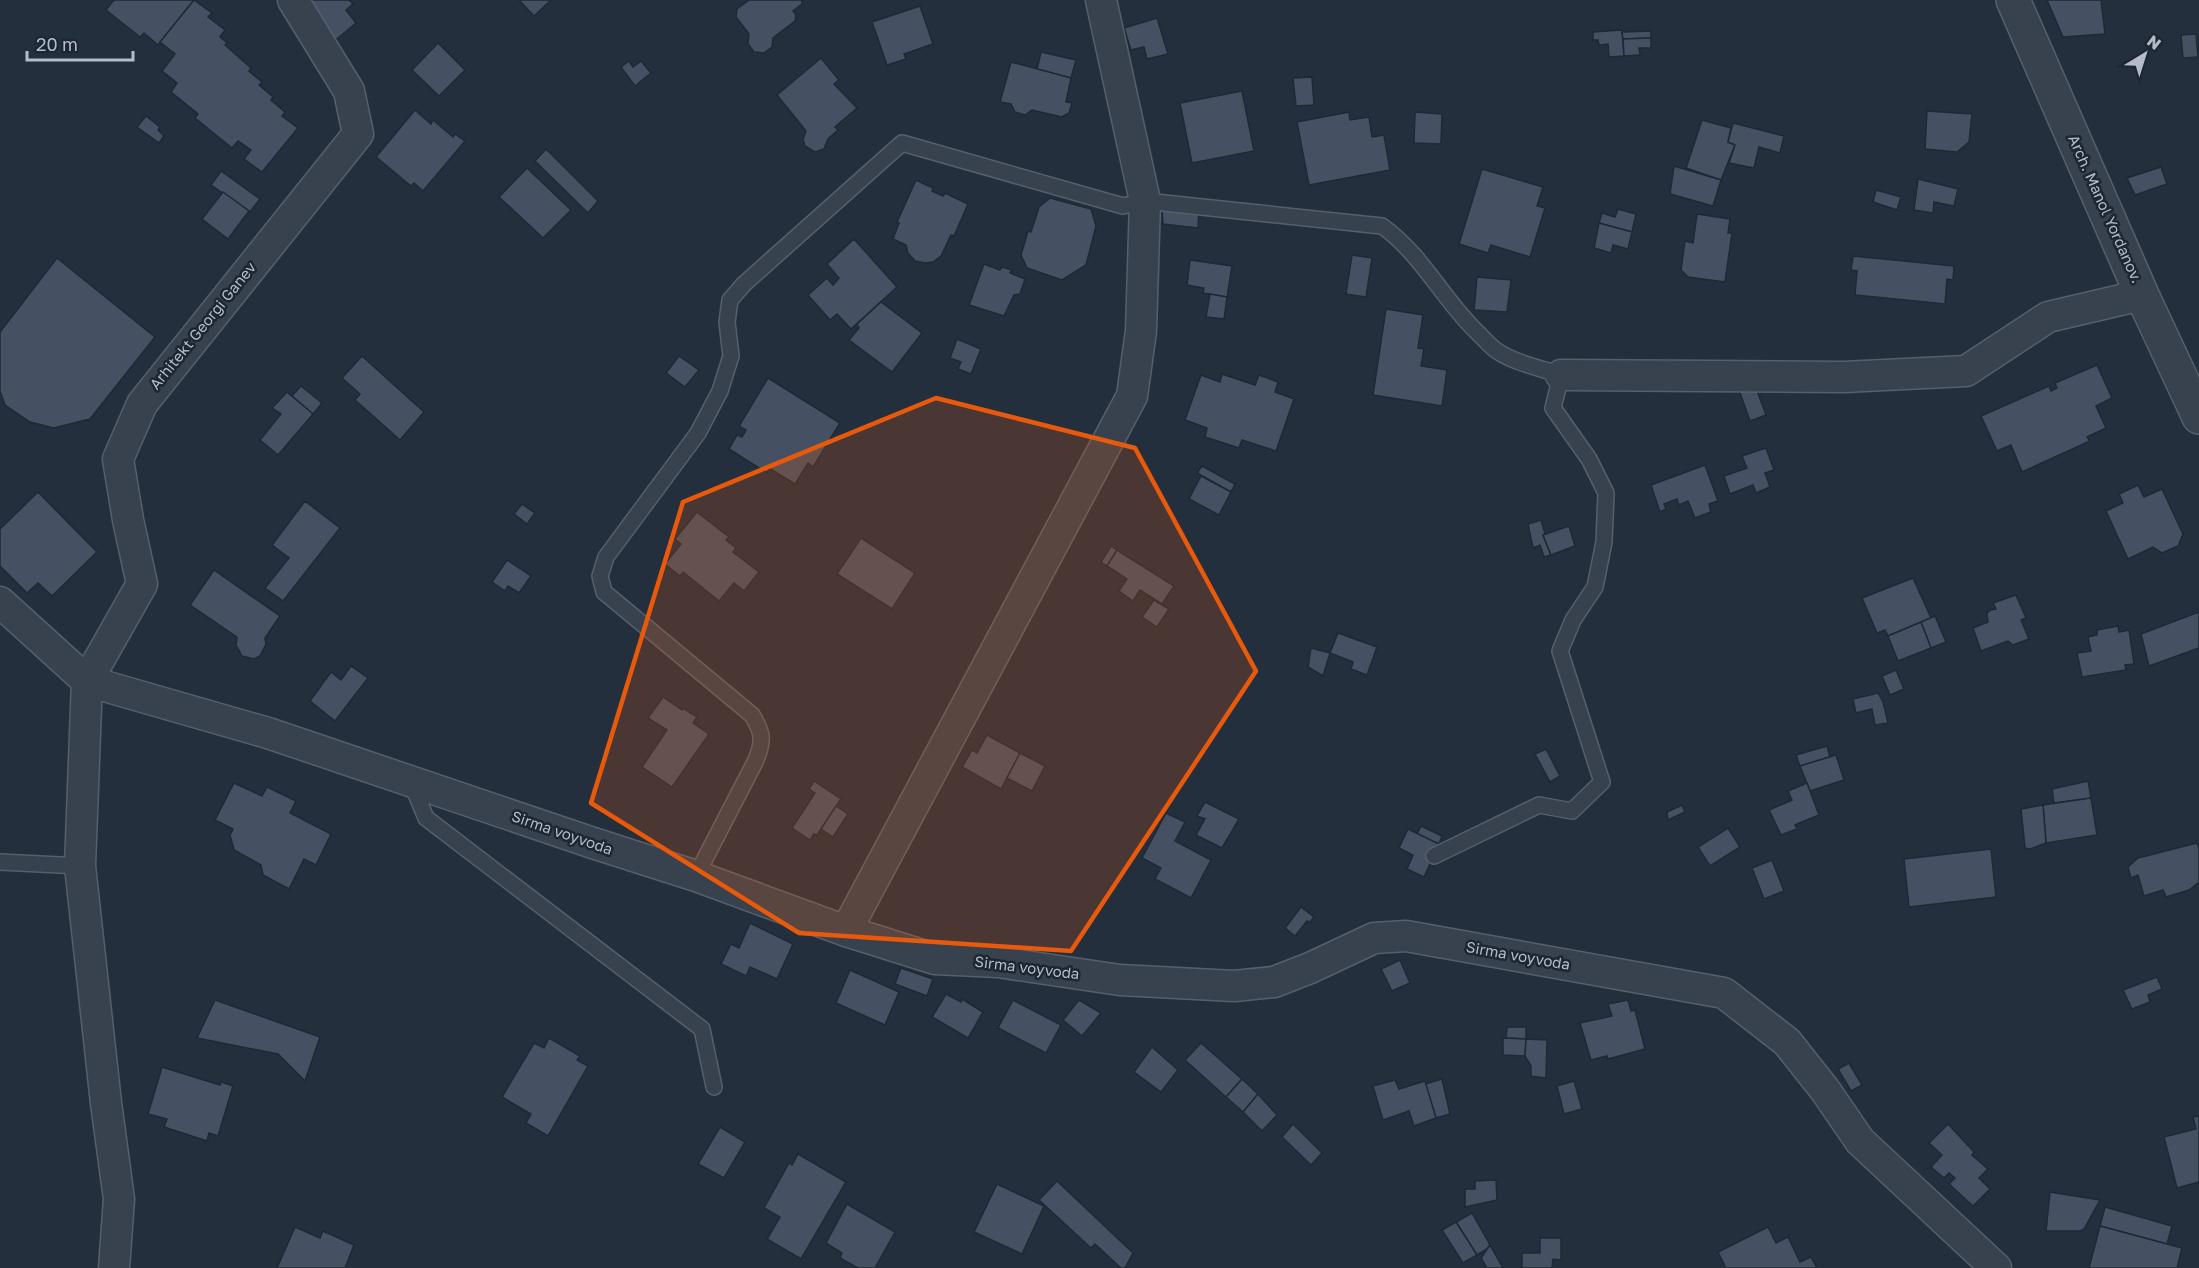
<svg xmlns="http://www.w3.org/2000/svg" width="2199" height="1268" font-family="'Golos Text',sans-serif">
	<rect width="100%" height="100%" fill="#242f3e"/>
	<g fill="#455162" stroke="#1f2835" stroke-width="1.5">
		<polygon points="114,0 194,0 158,45 144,33 140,37 106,10"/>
		<polygon points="194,0 212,13 208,17 225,30 220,37 227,43 225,45 251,68 249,71 262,82 259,85 273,97 271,100 285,112 282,116 298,128 262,172 244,159 251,150 238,141 232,148 195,118 198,114 171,92 177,83 162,71 175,54 160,42"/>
		<polygon points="303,0 349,0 353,4 346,10 356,23 332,43"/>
		<polygon points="519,0 551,0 534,16"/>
		<polygon points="749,0 802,0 802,4 793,11 796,15 795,21 773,38 772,47 764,53 754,52 748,44 749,34 736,17 737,9"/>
		<polygon points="2047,0 2101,0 2105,34 2063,37"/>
		<polygon points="920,6 933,44 904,54 906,59 887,65 872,22"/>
		<polygon points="1157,18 1168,54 1147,59 1144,47 1131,50 1124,28"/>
		<polygon points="1622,30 1624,56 1609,57 1608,44 1599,45 1598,40 1593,40 1593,32"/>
		<polygon points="1651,31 1651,38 1623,39 1622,32"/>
		<polygon points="2196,34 2198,57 2183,58 2181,35"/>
		<polygon points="1651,38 1651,48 1639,48 1640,55 1624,56 1623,39"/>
		<polygon points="438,43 465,70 439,96 412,70"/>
		<polygon points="1041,52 1076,60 1071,78 1037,69"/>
		<polygon points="821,58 839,80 834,84 857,108 835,127 838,130 828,139 824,149 815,152 805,146 803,139 806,131 777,95"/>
		<polygon points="629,61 633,67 641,61 651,73 635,86 621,67"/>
		<polygon points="1011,62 1071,78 1066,102 1072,103 1069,113 1062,117 1032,110 1025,115 1015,112 1011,104 1000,102"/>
		<polygon points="1312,77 1314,105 1296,106 1293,78"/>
		<polygon points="1242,91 1254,151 1192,163 1180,103"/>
		<polygon points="415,110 431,124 433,120 453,137 455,134 465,141 423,191 414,183 411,186 376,157"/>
		<polygon points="1927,111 1972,114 1969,142 1957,152 1925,149"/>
		<polygon points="1349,112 1350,120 1369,117 1372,137 1384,135 1390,170 1309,185 1297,122"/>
		<polygon points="1415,112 1442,114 1441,144 1414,143"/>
		<polygon points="146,116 160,127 158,130 164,136 159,143 137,127"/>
		<polygon points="1702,120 1731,128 1728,142 1735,145 1721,180 1686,168"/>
		<polygon points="1733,123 1784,136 1780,153 1759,147 1754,168 1729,163 1735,145 1728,142"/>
		<polygon points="546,149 598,201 588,213 535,161"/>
		<polygon points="1674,166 1721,180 1713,206 1670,194"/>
		<polygon points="2161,167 2167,184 2135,195 2127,178"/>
		<polygon points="527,168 571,210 543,238 499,197"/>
		<polygon points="1482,169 1543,187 1537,206 1545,208 1530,257 1491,245 1488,253 1459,244"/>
		<polygon points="221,171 260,199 250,212 211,185"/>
		<polygon points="1918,179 1958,189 1954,206 1934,202 1933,213 1914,210"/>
		<polygon points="916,180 933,188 932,191 943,196 945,193 968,204 954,236 951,235 941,256 933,262 925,263 915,261 908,253 906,245 893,239 899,223 897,222"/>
		<polygon points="1876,190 1901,197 1897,210 1873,202"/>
		<polygon points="223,192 249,211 228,239 202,219"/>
		<polygon points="1050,198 1091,209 1096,226 1086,265 1062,280 1027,268 1021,255 1028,231 1031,232 1039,207"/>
		<polygon points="1199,209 1198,228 1163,224 1162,211"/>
		<polygon points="1618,209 1636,214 1632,232 1599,223 1602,213 1615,217"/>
		<polygon points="1697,214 1730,219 1728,233 1732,233 1725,282 1688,277 1681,270 1685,241 1693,243"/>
		<polygon points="1599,223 1632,232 1628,249 1613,245 1611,253 1594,248"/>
		<polygon points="854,239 897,287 851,329 837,314 830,320 808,295 827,278 833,285 839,278 827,264"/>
		<polygon points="1352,255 1372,258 1366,297 1346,294"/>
		<polygon points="1853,256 1954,266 1953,280 1947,279 1945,304 1855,295 1857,271 1851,270"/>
		<polygon points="57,258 155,337 90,419 54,428 30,422 5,405 0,391 0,332"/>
		<polygon points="1190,260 1232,266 1227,297 1203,293 1204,288 1187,285"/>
		<polygon points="984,264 1000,270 1002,267 1012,270 1010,273 1025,279 1020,294 1014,295 1004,316 969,305"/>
		<polygon points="1477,277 1511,280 1507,312 1474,310"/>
		<polygon points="1210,294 1227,297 1224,319 1206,317"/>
		<polygon points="881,302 922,333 892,372 849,340 859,328 857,324"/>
		<polygon points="1386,309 1423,315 1418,348 1424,349 1421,366 1447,370 1442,406 1373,395"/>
		<polygon points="957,339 981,349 971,374 958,369 961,362 950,358"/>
		<polygon points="362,356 424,412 400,440 355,400 360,394 342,378"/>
		<polygon points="679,356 699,370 685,387 666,373"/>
		<polygon points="2097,365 2112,398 2096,406 2106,428 2087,437 2090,441 2022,472 2011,445 1997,451 1981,416 2049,386 2051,391 2057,388 2055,383"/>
		<polygon points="1222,374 1255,385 1259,375 1278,382 1275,392 1294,399 1276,451 1242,440 1239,448 1205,437 1207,428 1185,420 1201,375 1220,382"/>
		<polygon points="768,378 840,423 813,467 808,463 795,484 769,468 767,473 729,449 737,435 742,437 746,430 739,426"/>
		<polygon points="1755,385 1766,415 1750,421 1739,390"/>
		<polygon points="301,386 322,403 313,414 292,396"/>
		<polygon points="287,392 313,414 278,455 260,440 281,414 272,408"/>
		<polygon points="1766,448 1774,470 1765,473 1770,487 1756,493 1753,485 1730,494 1724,476 1747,468 1742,456"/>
		<polygon points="1705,465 1718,501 1709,504 1711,512 1695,518 1688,501 1679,505 1677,499 1664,504 1666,509 1660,512 1651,485"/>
		<polygon points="1202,466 1235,484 1231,492 1197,473"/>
		<polygon points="1201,476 1231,492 1219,515 1189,499"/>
		<polygon points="2138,485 2144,497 2162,489 2183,534 2178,546 2162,553 2153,547 2128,559 2106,511 2123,503 2119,494"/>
		<polygon points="38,492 97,552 52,596 38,583 27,593 0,566 0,529"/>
		<polygon points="305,501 340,528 283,601 265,588 289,558 272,545"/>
		<polygon points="522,504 535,513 527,524 514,514"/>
		<polygon points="697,512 729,537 726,540 736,548 733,552 759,572 744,591 734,583 719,601 683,572 680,576 665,564 681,544 675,539"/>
		<polygon points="1541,520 1545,534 1543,535 1551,555 1544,557 1540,545 1533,548 1528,524"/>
		<polygon points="1569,526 1575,546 1551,555 1543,535"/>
		<polygon points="861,538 915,573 892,609 837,574"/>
		<polygon points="1111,546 1117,550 1107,566 1101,562"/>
		<polygon points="1117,550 1174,586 1162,604 1140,590 1133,601 1119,591 1127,579 1107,566"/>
		<polygon points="507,560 531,576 519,593 508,586 505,591 492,582"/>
		<polygon points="214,570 280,616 265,638 266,644 260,656 254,659 242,656 236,645 237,637 190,605"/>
		<polygon points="1913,578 1931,618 1888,636 1885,630 1877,633 1862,598"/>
		<polygon points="2016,595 2026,618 2021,620 2029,639 2013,645 2008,641 1981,651 1973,628 1988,622 1987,613 1991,610 1996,609 1993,603"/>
		<polygon points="1154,600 1169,609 1157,627 1142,617"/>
		<polygon points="2199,612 2199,648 2149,666 2141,634"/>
		<polygon points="1935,616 1946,642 1931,648 1921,622"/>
		<polygon points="1921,622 1931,648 1898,661 1888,636"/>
		<polygon points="2118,626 2119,632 2129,630 2134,664 2125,665 2126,670 2082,677 2077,653 2091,651 2088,637 2097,635 2097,630"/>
		<polygon points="1338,633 1377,647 1367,675 1351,669 1353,662 1330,653"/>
		<polygon points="1311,648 1330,653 1323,676 1308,667"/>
		<polygon points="351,666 368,678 335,721 310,701 331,672 341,680"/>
		<polygon points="1896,670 1904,689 1890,695 1882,676"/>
		<polygon points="1878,693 1883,702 1888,723 1875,725 1872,709 1856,713 1853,699"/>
		<polygon points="663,697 682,710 683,708 697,717 693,723 709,734 672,787 642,767 667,730 648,718"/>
		<polygon points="987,735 1020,753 1001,789 962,767 972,750 977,753"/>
		<polygon points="1827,746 1830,757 1800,766 1796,755"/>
		<polygon points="1546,749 1560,776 1550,782 1535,754"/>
		<polygon points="1020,753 1045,766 1032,791 1007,778"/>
		<polygon points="1836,755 1844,780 1810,791 1800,766"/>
		<polygon points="814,781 841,799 817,835 814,834 810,840 792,828 815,793 809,789"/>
		<polygon points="2088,781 2091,798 2054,803 2052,789"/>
		<polygon points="234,783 262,796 267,787 296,801 290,813 331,834 316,865 304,859 289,889 263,875 261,865 234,850 230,835 233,829 215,820"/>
		<polygon points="1807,783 1819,815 1795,825 1797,829 1781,835 1769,810 1792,800 1788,791"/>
		<polygon points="2091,798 2097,835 2046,843 2043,805"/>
		<polygon points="1205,802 1239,819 1222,848 1196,835 1205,819 1197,816"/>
		<polygon points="1682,805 1685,812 1668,820 1667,812"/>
		<polygon points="2043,805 2046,843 2030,849 2025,848 2021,809"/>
		<polygon points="836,806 848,814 833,837 821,829"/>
		<polygon points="1166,813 1185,822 1175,841 1211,860 1191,898 1155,879 1161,868 1142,858"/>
		<polygon points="1421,826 1442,836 1439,844 1417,834"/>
		<polygon points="1728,828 1740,847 1710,866 1698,847"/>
		<polygon points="1408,829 1439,844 1424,877 1407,869 1413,855 1399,848"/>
		<polygon points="2197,843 2199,848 2199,882 2189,890 2166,897 2163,890 2144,896 2138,875 2131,878 2128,867 2138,858"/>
		<polygon points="1991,849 1996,897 1909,907 1904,859"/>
		<polygon points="1772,860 1784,891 1764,899 1752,868"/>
		<polygon points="1301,907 1314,917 1310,922 1307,921 1295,936 1285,928"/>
		<polygon points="750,923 793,944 777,979 750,967 746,976 721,964 731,944 739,948"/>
		<polygon points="1400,960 1410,983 1392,991 1381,969"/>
		<polygon points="901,968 933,979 927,996 895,984"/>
		<polygon points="850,970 899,992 885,1025 836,1003"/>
		<polygon points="2157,977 2162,989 2148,995 2150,1002 2132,1009 2123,990"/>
		<polygon points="946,994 961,1002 962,999 983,1012 968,1038 932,1017"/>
		<polygon points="215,1000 320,1037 305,1081 278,1054 197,1038"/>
		<polygon points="1013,1000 1061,1025 1046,1053 998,1028"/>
		<polygon points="1079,1000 1101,1013 1082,1036 1063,1020"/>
		<polygon points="1628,1000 1631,1011 1635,1010 1645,1049 1608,1059 1607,1056 1591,1060 1580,1023 1612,1016 1608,1004"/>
		<polygon points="1507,1027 1526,1027 1526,1039 1506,1038"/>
		<polygon points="549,1038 580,1056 577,1060 588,1066 548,1136 526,1123 531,1114 502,1097 534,1043 544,1048"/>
		<polygon points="1503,1038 1526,1039 1525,1056 1503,1055"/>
		<polygon points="1526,1039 1547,1040 1546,1078 1531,1076 1531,1066 1525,1056"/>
		<polygon points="1201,1043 1242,1079 1226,1097 1185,1060"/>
		<polygon points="1152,1047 1178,1070 1161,1092 1134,1072"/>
		<polygon points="1849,1063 1862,1085 1851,1091 1838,1069"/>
		<polygon points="162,1067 220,1085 221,1082 233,1086 218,1136 209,1133 207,1141 164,1127 167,1119 148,1114"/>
		<polygon points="1242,1079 1258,1094 1243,1112 1226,1097"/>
		<polygon points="1442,1079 1450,1114 1436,1118 1425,1084"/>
		<polygon points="1395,1080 1399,1089 1425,1081 1436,1118 1414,1126 1409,1111 1383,1120 1373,1086"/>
		<polygon points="1574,1081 1582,1109 1564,1114 1557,1086"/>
		<polygon points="1258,1094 1277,1115 1262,1131 1243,1112"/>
		<polygon points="2199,1116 2199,1182 2177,1188 2164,1137 2196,1129 2193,1117"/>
		<polygon points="1293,1124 1322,1153 1311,1165 1282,1137"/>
		<polygon points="1948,1124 1974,1152 1972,1155 1988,1169 1979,1178 1990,1189 1973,1206 1949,1184 1955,1178 1949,1173 1944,1178 1931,1167 1942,1155 1929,1143"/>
		<polygon points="720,1127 745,1142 724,1178 698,1164"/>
		<polygon points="798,1154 846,1182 801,1259 767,1239 780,1217 764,1208 789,1163 792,1165"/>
		<polygon points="1496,1180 1497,1200 1465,1207 1465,1189 1475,1189 1475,1181"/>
		<polygon points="1057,1181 1133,1253 1125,1268 1121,1268 1095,1244 1091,1248 1039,1200"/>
		<polygon points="997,1184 1044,1206 1022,1254 974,1232"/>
		<polygon points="2050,1192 2100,1200 2084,1229 2080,1231 2046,1231"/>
		<polygon points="847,1204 895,1232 875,1268 858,1268 840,1258 842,1253 826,1243"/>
		<polygon points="2105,1207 2172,1226 2167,1244 2100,1226"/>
		<polygon points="1472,1213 1490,1245 1487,1249 1477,1255 1456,1222"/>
		<polygon points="1456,1222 1477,1255 1463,1263 1442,1230"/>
		<polygon points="2100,1226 2182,1248 2177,1268 2089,1268"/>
		<polygon points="295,1227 320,1238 323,1231 354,1245 345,1268 277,1268"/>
		<polygon points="1768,1227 1776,1243 1788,1237 1800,1262 1811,1257 1817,1268 1726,1268 1718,1252"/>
		<polygon points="1540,1238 1561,1238 1561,1260 1553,1259 1552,1268 1522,1268 1522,1253 1540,1253"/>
		<polygon points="1490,1245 1503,1268 1487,1268 1481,1258"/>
	</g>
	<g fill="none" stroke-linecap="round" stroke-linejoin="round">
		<defs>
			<g id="service">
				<polyline points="411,782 426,818 702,1029 714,1087"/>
				<polyline points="0,862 80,866"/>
				<path d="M 696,876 L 756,760 C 764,740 763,733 752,715 L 604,592 L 600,576 L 606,557 L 698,433 L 720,391 L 731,356 L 727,322 L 730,300 L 744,284 L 902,143 L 1123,206 L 1145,201 L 1382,226 C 1423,255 1444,302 1480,335 C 1485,340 1491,347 1497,351 C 1515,363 1540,368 1561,375 L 1553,408 L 1589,459 L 1606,493 L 1604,542 L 1595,587 L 1573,620 L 1560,651 L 1602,782 L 1572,811 L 1539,805 L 1434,856"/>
			</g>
			<g id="minor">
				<polyline points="1561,375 1844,377 1966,371 2048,317 2142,295"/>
				<polyline points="0,602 87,681 268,733 593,843 696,876 846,931 935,959 998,962 1120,980 1234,986 1274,982 1310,968 1374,938 1406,936 1724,993 1787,1042 1825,1090 1860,1141 1996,1268"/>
				<polyline points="846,931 1132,396 1141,331 1145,201 1101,0"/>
				<polyline points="114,1268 119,1199 106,1103 80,866 87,681 142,584 128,520 118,459 142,404 358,134 349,91 293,0"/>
			</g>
			<polyline id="tertiary" points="2013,0 2142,295 2199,417"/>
		</defs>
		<use href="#service" stroke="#565f6c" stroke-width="18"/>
		<use href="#minor" stroke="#565f6c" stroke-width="33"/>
		<use href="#tertiary" stroke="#565f6c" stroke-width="36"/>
		<use href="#service" stroke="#38414e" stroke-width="15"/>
		<use href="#minor" stroke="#38414e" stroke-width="30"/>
		<use href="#tertiary" stroke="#38414e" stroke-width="33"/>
	</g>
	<path fill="#e8590c" fill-opacity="0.2" stroke="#e8590c" stroke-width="4.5" stroke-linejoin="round" d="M 936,398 L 1135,448 L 1256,671 L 1071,951 L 799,933 L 591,803 L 683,502 Z"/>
	<g text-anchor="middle" stroke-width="5" stroke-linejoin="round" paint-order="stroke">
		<g font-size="15" fill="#b4bcc9" stroke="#1d2633">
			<text transform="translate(2105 209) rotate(66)" y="5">Arch. Manol Yordanov.</text>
			<text transform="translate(203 326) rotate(-51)" y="5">Arhitekt Georgi Ganev</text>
			<text transform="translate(562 833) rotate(19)" y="5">Sirma voyvoda</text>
			<text transform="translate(1518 956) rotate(10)" y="5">Sirma voyvoda</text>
			<text transform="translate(1027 968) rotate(7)" y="5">Sirma voyvoda</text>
		</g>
	</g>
	<g transform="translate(2145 54) rotate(38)" stroke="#1d2633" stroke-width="4.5" paint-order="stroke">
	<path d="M0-4.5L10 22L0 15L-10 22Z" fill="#b4bcc9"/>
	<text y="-9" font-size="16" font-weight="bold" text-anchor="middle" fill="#b4bcc9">N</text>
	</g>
	<path d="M27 51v9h106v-9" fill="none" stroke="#b4bcc9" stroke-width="3"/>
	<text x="36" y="51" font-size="18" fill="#b4bcc9" stroke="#1d2633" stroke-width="4.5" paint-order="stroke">20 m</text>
</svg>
